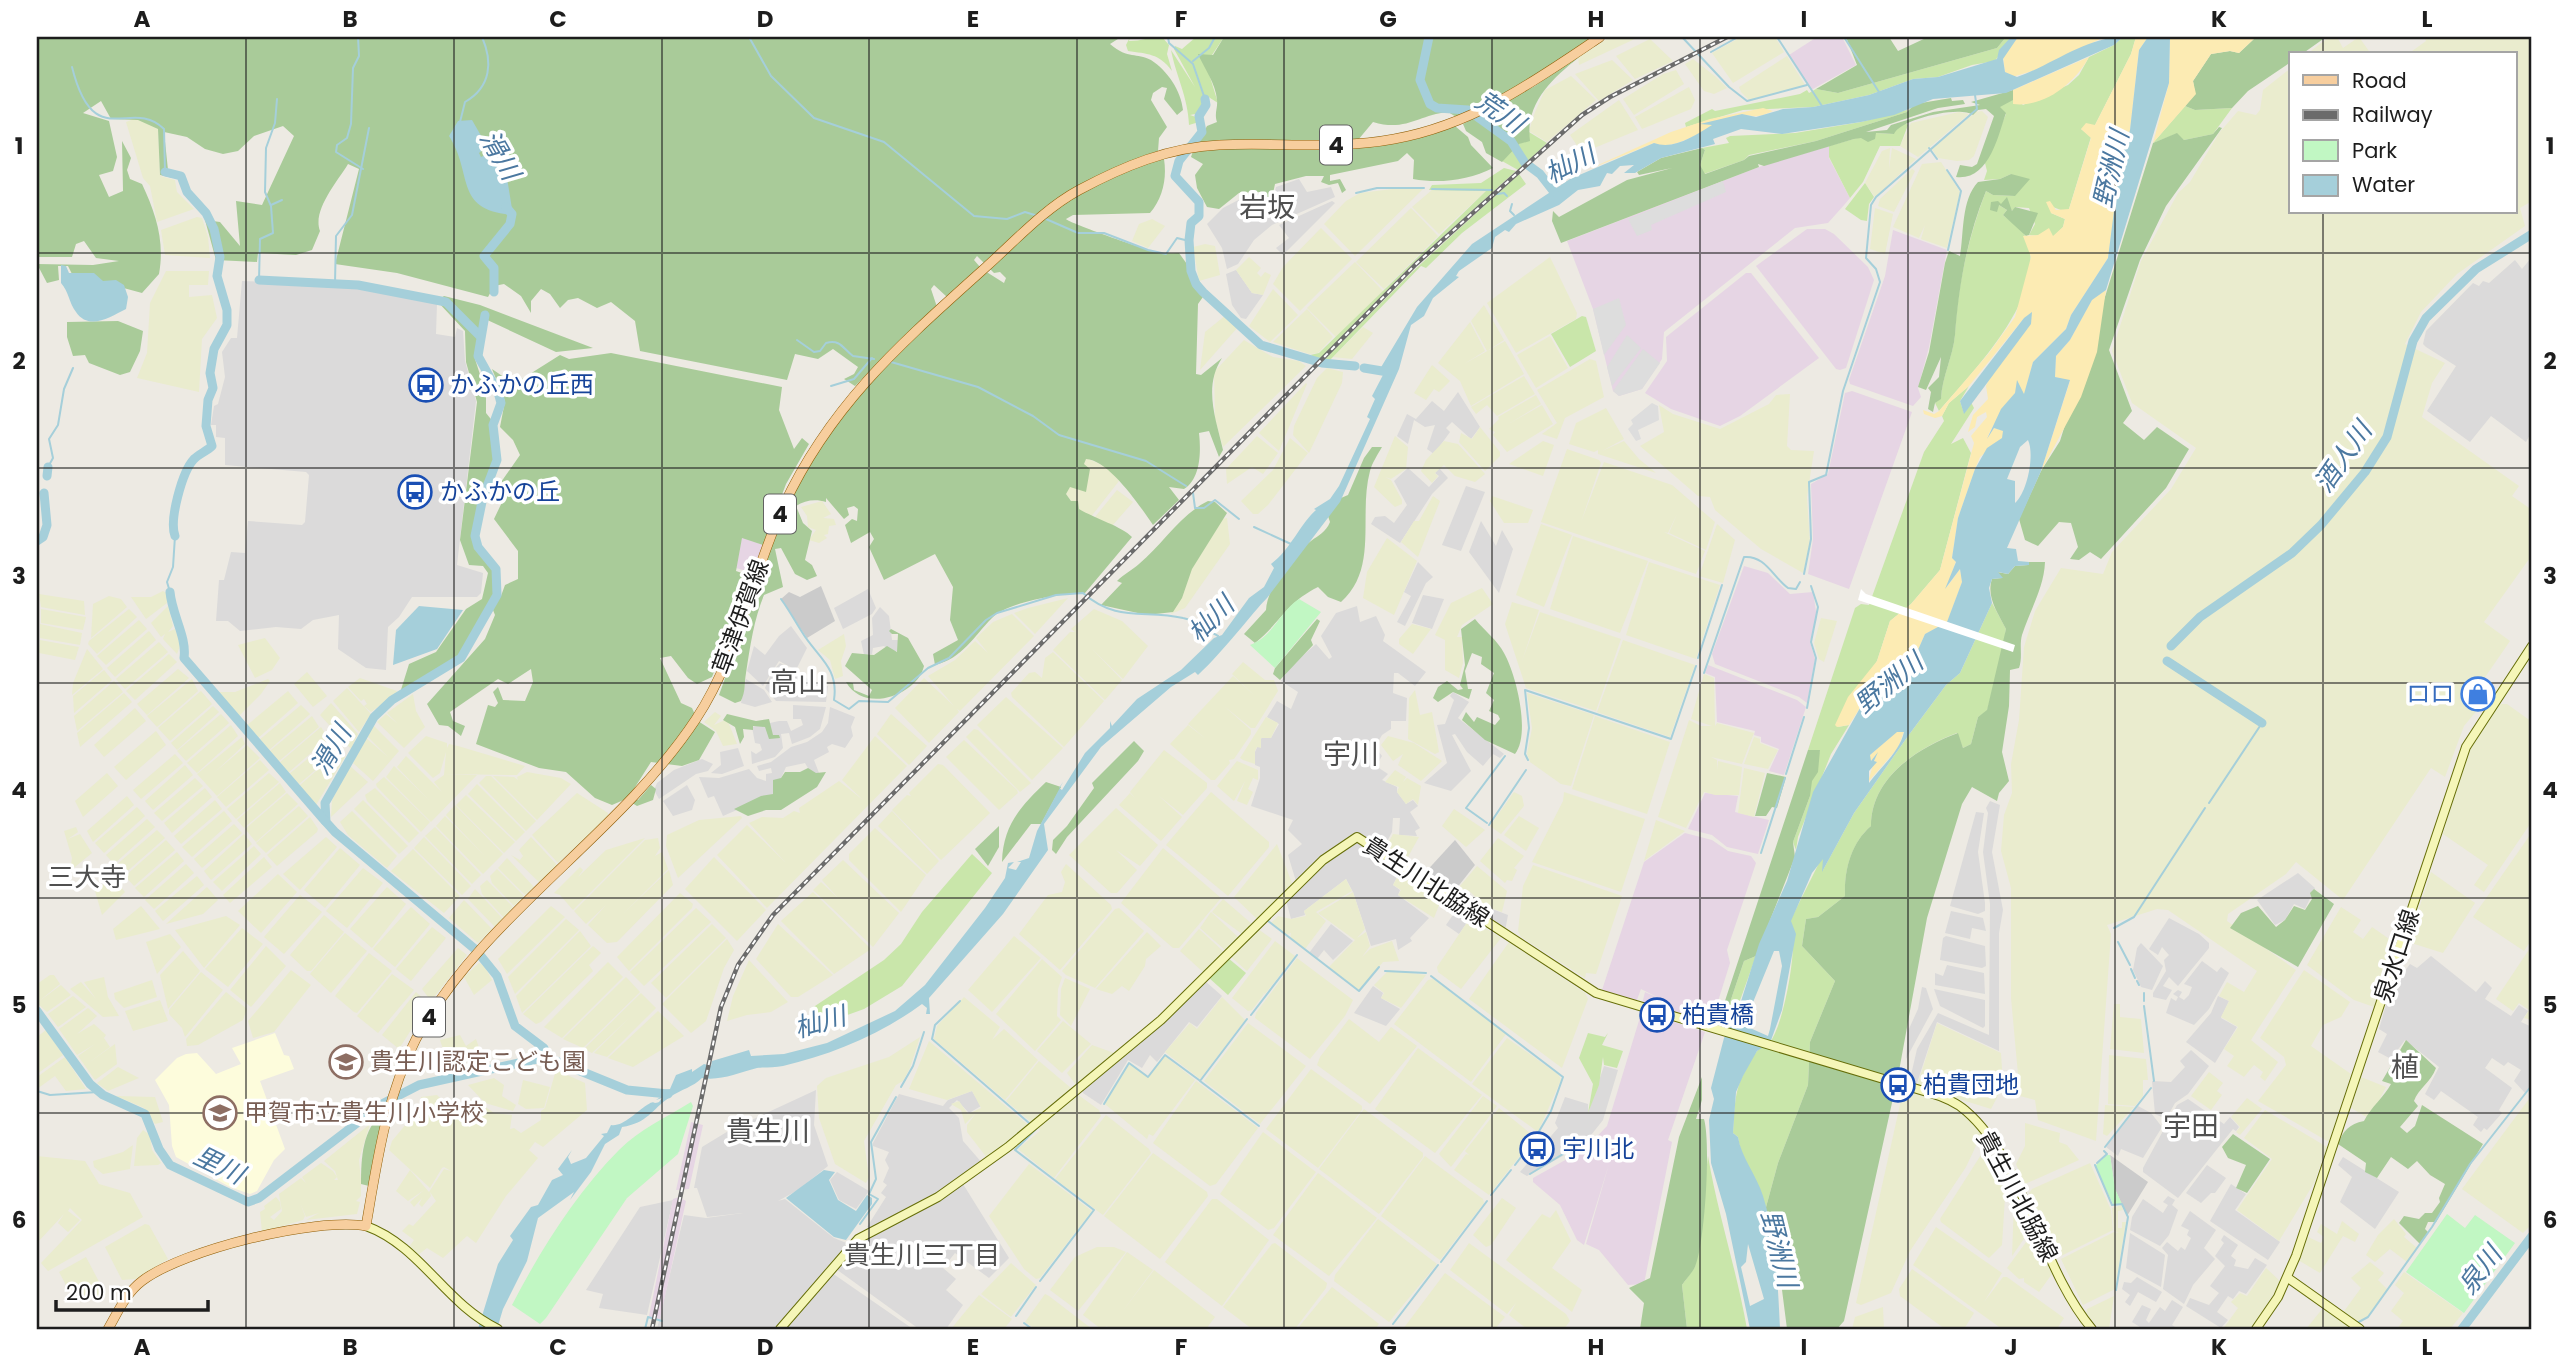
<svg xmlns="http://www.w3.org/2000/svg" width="2569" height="1366" font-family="Poppins,'Noto Sans JP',sans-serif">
	<rect width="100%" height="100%" fill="#edeae3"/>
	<g fill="#dbdada">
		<polygon points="1299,179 1307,192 1331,187 1335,197 1272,225 1254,240 1238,264 1227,269 1222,248 1207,224 1223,208 1246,196 1261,193 1270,207 1278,205 1274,195 1276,187"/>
		<polygon points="1332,201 1335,203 1283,255 1276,248 1289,238 1279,225"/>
		<polygon points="2532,249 2532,431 2526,442 2491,416 2470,442 2427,411 2456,366 2426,347 2423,344 2426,331 2473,283 2479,286 2483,281 2489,283 2515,260 2522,269 2531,258 2528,252"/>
		<polygon points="1236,270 1252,293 1263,295 1246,319 1241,318 1232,305 1226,274"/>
		<polygon points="242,281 323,284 393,292 437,304 436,334 455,337 457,328 463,331 465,361 476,401 457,565 483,573 481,593 477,597 412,597 399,617 388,627 386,670 366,668 338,649 339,615 313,620 301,629 276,627 240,631 228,621 216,621 219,580 224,580 231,552 245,553 248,521 302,525 305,522 309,475 306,472 225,465 225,438 216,437 216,425 211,425 214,406 218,404 225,377 222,352 231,338 237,338"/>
		<polygon points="1458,392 1480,427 1471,439 1452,422 1446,428 1450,432 1434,454 1427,449 1435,425 1425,427 1414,420 1408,444 1397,436 1407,414 1416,419 1432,401 1444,411"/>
		<polygon points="1408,468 1429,487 1439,476 1435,473 1439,468 1448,478 1432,494 1400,543 1371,524 1375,517 1385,516 1394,523 1407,505 1394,481"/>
		<polygon points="1466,486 1485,492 1461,551 1442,545"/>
		<polygon points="1481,521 1496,546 1502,530 1513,549 1499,593 1469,552"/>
		<polygon points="1418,562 1433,577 1426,583 1405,626 1397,622 1411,596 1404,592"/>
		<polygon points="868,589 876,608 872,614 843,629 834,608"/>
		<polygon points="1423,595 1444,599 1432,629 1412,623"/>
		<polygon points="1357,606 1360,622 1376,616 1385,635 1383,641 1426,672 1415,686 1398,673 1394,673 1393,693 1407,698 1406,721 1391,721 1391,729 1382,735 1375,747 1382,756 1376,766 1388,774 1382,780 1397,787 1397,792 1406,804 1413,800 1418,806 1410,812 1420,828 1415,831 1417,836 1399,835 1400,818 1393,818 1392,832 1380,855 1398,867 1393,874 1397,877 1393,885 1400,890 1398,895 1429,918 1410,938 1412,941 1398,950 1396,939 1371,946 1353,892 1346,879 1304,911 1305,915 1291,919 1286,900 1298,888 1288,855 1302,844 1288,830 1293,820 1251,806 1260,778 1260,767 1255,765 1255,752 1262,737 1271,738 1279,724 1267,717 1277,701 1291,709 1298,692 1281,681 1291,666 1316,644 1329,659 1332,657 1321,636 1336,613"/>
		<polygon points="880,607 889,616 892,640 898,640 898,651 892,652 884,646 873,648 872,654 864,655 861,641 873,635 872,618"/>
		<polygon points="791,626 807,648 796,670 779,661 763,686 747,671 754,646 765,655 779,636"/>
		<polygon points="780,663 815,683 828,686 826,702 776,701 765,688 772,672"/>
		<polygon points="746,679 764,690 772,702 755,707 741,703"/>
		<polygon points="1453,692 1469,702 1458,718 1504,754 1500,758 1493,754 1483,766 1467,752 1455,734 1452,735 1471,771 1451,791 1424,783 1447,763 1437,725 1445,724 1454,700 1450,696"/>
		<polygon points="793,705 826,707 820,729 810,737 792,744 789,733 781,734 783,748 775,757 752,764 751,751 756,754 762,750 760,744 755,743 752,727 779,721 787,721 791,731 803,725 801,719 793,719"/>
		<polygon points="830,707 855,717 851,727 853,736 845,748 832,744 827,747 829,752 814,760 819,773 812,775 805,763 786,767 774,794 723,816 714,796 708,798 699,777 719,778 749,769 757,778 766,781 766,774 772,773 771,768 759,771 757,766 771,762 791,747 807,742 822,732 828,723"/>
		<polygon points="738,748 744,766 722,774 711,773 721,765 720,752"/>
		<polygon points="702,759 713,764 708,771 696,774 659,799 654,790 657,783 674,770"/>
		<polygon points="687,785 695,800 692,810 673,816 663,801"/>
		<polygon points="1990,801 2000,805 1992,852 2003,910 1999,933 1999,1051 1937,1022 1916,1086 1911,1083 1911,1075 1917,1049 1938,1013 1989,1035 1990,904 1983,852 1988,813 1986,808"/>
		<polygon points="1976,812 1984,813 1978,852 1985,903 1985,911 1978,914 1950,906"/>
		<polygon points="2298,873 2315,888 2305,909 2294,904 2285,920 2275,925 2257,900"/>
		<polygon points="1468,893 1487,907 1508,915 1505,931 1475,911 1459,934 1446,925"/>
		<polygon points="1951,911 1983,918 1986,931 1972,928 1970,939 1945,933"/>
		<polygon points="2169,918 2199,934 2209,943 2209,948 2178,986 2169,977 2163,986 2172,990 2166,1000 2153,997 2153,993 2166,971 2164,960 2169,955 2162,947 2158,955 2149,949"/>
		<polygon points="1331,924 1353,941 1333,960 1324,950 1317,959 1309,953"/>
		<polygon points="1946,936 1985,946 1986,966 1982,968 1940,960 1943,938"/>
		<polygon points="2141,943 2163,966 2152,990 2141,987 2133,970 2137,948"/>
		<polygon points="2431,956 2476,992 2485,981 2492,988 2485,999 2511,1016 2519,1005 2528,1011 2521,1022 2532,1027 2532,1084 2525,1093 2514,1081 2521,1070 2508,1062 2504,1066 2492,1058 2485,1068 2512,1088 2499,1110 2502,1113 2487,1130 2484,1128 2481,1132 2473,1125 2478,1117 2441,1091 2434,1100 2425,1094 2439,1067 2405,1040 2391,1059 2378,1052 2387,1034 2379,1029 2390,991 2410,964 2417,968"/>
		<polygon points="2202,961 2217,972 2221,967 2229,973 2209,1009 2194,1025 2166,1013 2171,998 2176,1001 2178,997 2173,994 2178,990 2182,992 2179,997 2184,1000 2189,995 2192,987 2184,984"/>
		<polygon points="1947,965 1984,973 1985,994 1935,985 1935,973 1943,976"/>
		<polygon points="1205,981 1222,996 1197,1027 1189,1022 1157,1062 1150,1055 1142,1068 1128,1060 1101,1105 1083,1093 1082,1089"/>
		<polygon points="1373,986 1383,993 1381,998 1400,1009 1386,1026 1354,1013"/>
		<polygon points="1922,987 1926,988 1933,1009 1906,1059 1908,1031 1918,1009"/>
		<polygon points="1934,989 1985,1000 1985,1026 1983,1028 1940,1006"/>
		<polygon points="2218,996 2229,1001 2221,1018 2237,1027 2215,1063 2186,1042 2211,1013"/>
		<polygon points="2191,1050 2209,1066 2188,1094 2175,1103 2166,1119 2155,1114 2152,1081 2171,1082 2185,1067 2180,1061"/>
		<polygon points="1604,1066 1618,1070 1603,1120 1584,1144 1527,1176 1520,1172 1558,1128 1555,1123 1565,1097 1588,1104 1588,1113"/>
		<polygon points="816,1090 814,1125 828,1166 798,1190 778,1201 785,1199 834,1238 849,1244 832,1273 913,1329 657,1329 684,1215 706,1218 743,1213 707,1217 697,1188 694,1188 702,1147 730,1130"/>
		<polygon points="972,1091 981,1106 969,1113 957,1100 949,1108 959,1118 963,1141 983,1164 934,1197 870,1228 867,1227 886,1197 881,1193 887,1185 883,1182 889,1168 885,1160 889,1152 873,1146 873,1143 899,1094 943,1106 948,1100"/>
		<polygon points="2188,1099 2224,1124 2230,1117 2239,1127 2236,1131 2233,1129 2178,1198 2143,1172 2143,1168 2177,1105"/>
		<polygon points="2138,1106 2151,1113 2162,1127 2143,1158 2121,1149 2118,1156 2106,1147 2107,1144"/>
		<polygon points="2343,1157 2399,1192 2375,1229 2340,1202 2352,1177 2338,1165"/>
		<polygon points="2207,1165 2226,1178 2215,1193 2211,1193 2201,1203 2186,1193"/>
		<polygon points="837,1172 869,1191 856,1209 839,1200 830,1180"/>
		<polygon points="963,1184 1009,1258 989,1278 955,1253 943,1268 956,1279 946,1290 963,1305 946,1329 919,1329 836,1269 856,1244"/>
		<polygon points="2231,1184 2246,1194 2235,1210 2280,1242 2268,1260 2210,1221"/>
		<polygon points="2168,1196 2175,1200 2172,1205 2178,1210 2169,1235 2160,1246 2130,1230 2132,1217 2143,1199 2163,1213 2168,1205 2163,1202"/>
		<polygon points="673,1200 647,1315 599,1308 603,1294 586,1290 640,1207"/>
		<polygon points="2190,1211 2216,1230 2204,1248 2215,1259 2193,1285 2184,1304 2163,1289 2168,1255 2162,1248 2167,1242 2178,1251 2181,1247 2185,1250 2191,1238 2187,1235 2189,1230 2181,1226"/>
		<polygon points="2130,1233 2165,1255 2161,1287 2126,1268"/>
		<polygon points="2224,1235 2238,1245 2231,1256 2236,1260 2234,1266 2248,1269 2255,1258 2267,1265 2246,1294 2239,1291 2233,1299 2228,1296 2217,1312 2228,1320 2221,1328 2186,1306 2190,1298 2209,1305 2219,1293 2210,1286 2225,1266 2215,1256 2224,1243 2221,1240"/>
		<polygon points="2137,1277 2162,1292 2156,1302 2138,1292 2130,1306 2125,1302 2130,1295 2122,1289 2124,1282 2131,1283"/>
		<polygon points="2172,1300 2183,1307 2172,1325 2178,1329 2143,1329 2132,1322 2142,1305 2151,1309 2146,1320 2149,1323 2160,1307 2165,1311"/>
	</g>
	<g fill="#e6d5e4">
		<polygon points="1817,37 1842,37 1856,65 1811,90 1789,55"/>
		<polygon points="1829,146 1829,158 1850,198 1845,204 1828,223 1795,228 1664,332 1662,359 1642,389 1619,396 1613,391 1593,309 1567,241 1759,167"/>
		<polygon points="1807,229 1825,229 1834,234 1868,267 1874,280 1846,368 1840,370 1836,369 1756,266"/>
		<polygon points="1893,230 1947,250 1929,347 1918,388 1921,397 1913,406 1850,384 1849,380 1885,276"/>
		<polygon points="1746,273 1751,273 1819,358 1740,416 1720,426 1671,409 1645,393 1667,361 1666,337"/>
		<polygon points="1852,391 1912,412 1849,589 1808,574 1813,539 1811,484 1828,474 1845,393"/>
		<polygon points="742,537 763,545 754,573 736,568"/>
		<polygon points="1744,566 1768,573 1790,594 1813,592 1817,618 1810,642 1815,659 1807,703 1799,697 1715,664 1712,654"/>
		<polygon points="1708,665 1797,700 1806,707 1784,775 1769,771 1779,749 1761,742 1761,737 1754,735 1755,731 1717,722 1715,677 1705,673"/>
		<polygon points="1705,793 1738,796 1735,812 1769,820 1758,854 1727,847 1712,835 1688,829"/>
		<polygon points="1685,833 1712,840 1728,851 1751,856 1756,863 1727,950 1730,963 1715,1011 1710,1022 1704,1024 1642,1004 1645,992 1663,1000 1641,989 1635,1005 1602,993 1602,990 1644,862"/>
		<polygon points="1646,1013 1705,1032 1668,1140 1672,1142 1644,1284 1628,1285 1599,1250 1586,1244 1609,1164 1584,1245 1577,1240 1560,1205 1533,1182 1533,1178 1585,1149 1607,1126 1641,1014"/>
		<polygon points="691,1122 703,1125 689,1189 676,1190"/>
		<polygon points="679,1197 686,1201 660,1319 651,1318 649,1316 673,1199"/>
	</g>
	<polygon fill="#fdfcdc" points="275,1033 284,1055 289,1056 294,1069 260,1081 285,1149 274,1160 257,1191 250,1194 230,1187 176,1157 172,1146 169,1105 155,1080 177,1058 186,1054 197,1053 216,1074 241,1064 232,1048"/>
	<g fill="#cbcbcb">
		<polygon points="821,586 835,621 807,638 781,599 789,592 800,597"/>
		<polygon points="1455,840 1475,865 1452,894 1422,876"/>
		<polygon points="2110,1155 2148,1182 2127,1216 2115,1189"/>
	</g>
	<g fill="#eaecce">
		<polygon points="1610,37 1639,37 1579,65 1578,57"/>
		<polygon points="1741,37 1775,37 1784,52 1733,83 1712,53"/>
		<polygon points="2329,37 2337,37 2343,48 2359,37 2371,54 2307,54"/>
		<polygon points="2424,37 2532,37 2532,201 2520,208 2525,226 2457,274 2421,312 2405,344 2445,363 2432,383 2422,417 2519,486 2512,496 2532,510 2532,555 2484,622 2510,641 2479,686 2489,696 2464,726 2445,777 2431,768 2343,900 2296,862 2286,874 2228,914 2227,921 2296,970 2251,1040 2278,1062 2265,1081 2260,1077 2263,1072 2254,1065 2244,1077 2227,1066 2234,1056 2224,1049 2238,1027 2221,1017 2229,1001 2219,996 2227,982 2244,992 2257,971 2168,910 2157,909 2107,925 2111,934 2096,1141 2038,1120 2035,1100 2020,1096 2011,998 2011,888 2001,851 2004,815 2012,793 2011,764 2019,720 2024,647 2035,611 2061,568 2103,574 2112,552 2171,489 2196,448 2132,403 2112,351 2141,261 2178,193 2190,182 2219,133 2238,111 2256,115 2260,110 2263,90 2291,68 2291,212 2515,212 2515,54 2408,54 2426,41"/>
		<polygon points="1650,39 1673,61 1635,79 1616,56"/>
		<polygon points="1787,56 1805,85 1749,100 1741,92 1739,87"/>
		<polygon points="1693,59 1716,77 1727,88 1714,94 1704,91 1685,64"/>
		<polygon points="1612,60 1633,80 1599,101 1575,74"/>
		<polygon points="1676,70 1684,84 1634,115 1623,99 1663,74"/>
		<polygon points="1571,76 1596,100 1547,142 1529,131 1535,112 1545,90"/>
		<polygon points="1689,87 1695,100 1691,109 1642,129 1635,117"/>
		<polygon points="1619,100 1638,130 1582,153 1570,135"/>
		<polygon points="1982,111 1988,117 1974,156 1969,160 1957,161 1938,158 1931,148 1976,112"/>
		<polygon points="1959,112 1969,114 1918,157 1900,146 1911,123"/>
		<polygon points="139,117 158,127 160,176 175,180 177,192 194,209 157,222 150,186 143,178 126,122"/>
		<polygon points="1890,148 1889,169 1892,148 1916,159 1875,197 1865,183 1882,151"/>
		<polygon points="1941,162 1960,192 1947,248 1921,239 1925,225 1919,238 1893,227 1922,164"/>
		<polygon points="1912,169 1915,171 1894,212 1878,206 1880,199"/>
		<polygon points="1408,187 1423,189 1355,256 1324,224 1346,201 1360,193"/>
		<polygon points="1432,190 1479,190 1486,191 1439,234 1412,207"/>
		<polygon points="1411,208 1438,236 1384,289 1356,262"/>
		<polygon points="1875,208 1893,214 1885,254 1870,249"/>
		<polygon points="197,217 202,218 208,237 210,258 165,255 161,230"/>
		<polygon points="1152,219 1165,226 1148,248 1132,241 1139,224"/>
		<polygon points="1321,228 1352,259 1300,311 1273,284 1283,267"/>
		<polygon points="1205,244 1215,246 1220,275 1199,281 1193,247"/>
		<polygon points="1249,257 1261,268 1257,273 1261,277 1265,272 1271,275 1263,295 1252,293 1236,270"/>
		<polygon points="1550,257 1577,313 1576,319 1516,353 1487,303"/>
		<polygon points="1355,262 1383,291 1336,337 1307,308"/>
		<polygon points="166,271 209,271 208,285 189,285 189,297 212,295 217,318 202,339 199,392 137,378 147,353 150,303"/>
		<polygon points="1273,289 1298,315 1270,342 1249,326"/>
		<polygon points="1484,305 1504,340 1487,351 1471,321"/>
		<polygon points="1307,309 1333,337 1318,353 1309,354 1273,342"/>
		<polygon points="1226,315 1238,327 1200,370 1205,332"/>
		<polygon points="1470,322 1485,351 1464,364 1505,341 1524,374 1471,406 1460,381 1438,363"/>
		<polygon points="1363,327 1373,333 1352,359 1333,357"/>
		<polygon points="1550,336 1568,368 1536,388 1517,355"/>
		<polygon points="1244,340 1273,357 1299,361 1306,366 1223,447 1215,419 1214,372"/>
		<polygon points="1590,359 1596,361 1604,397 1565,418 1557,439 1542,434 1557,423 1537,390"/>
		<polygon points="1432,365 1450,381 1439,392 1434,389 1426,400 1414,393"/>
		<polygon points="1327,368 1343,372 1342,383 1309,453 1293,435 1294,426 1317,378"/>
		<polygon points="1524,376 1535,394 1497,416 1487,405 1476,414 1471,407"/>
		<polygon points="1306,383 1307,384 1279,451 1259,433"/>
		<polygon points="1790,394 1787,446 1791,450 1814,451 1807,497 1810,543 1803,573 1761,549 1715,510 1710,497 1698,496 1640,446 1664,432 1659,405 1673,414 1720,429 1769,404 1776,395"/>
		<polygon points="1536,395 1541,404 1510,423 1542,405 1553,424 1507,452 1493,435 1495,432 1489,429 1499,419 1498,417"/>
		<polygon points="1606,408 1624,439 1602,451 1624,441 1639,459 1656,473 1598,454 1598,450 1594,452 1569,444 1576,423"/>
		<polygon points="1480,427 1500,452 1500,456 1485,471 1459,442 1461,433 1472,439"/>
		<polygon points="1257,436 1278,453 1263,474 1252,467 1227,484 1226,469"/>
		<polygon points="1395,436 1408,447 1406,469 1391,479 1385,477 1391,480 1402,500 1402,504 1395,507 1374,487"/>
		<polygon points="1290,438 1308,453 1268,505 1258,514 1253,514 1241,501 1273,470"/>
		<polygon points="1444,441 1458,444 1485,474 1475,482 1455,476 1444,465 1435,473 1438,476 1432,483 1421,471 1426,460"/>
		<polygon points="1543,441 1554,445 1543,476 1509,464"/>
		<polygon points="1567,449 1599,460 1601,463 1581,522 1604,462 1672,485 1715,522 1706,550 1669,533 1677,514 1668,533 1664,532 1705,551 1696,574 1541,522"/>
		<polygon points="1086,458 1111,469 1119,481 1090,518 1078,510 1065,493 1069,486 1075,487"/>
		<polygon points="1117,490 1133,502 1112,526 1095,517"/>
		<polygon points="1433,496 1440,501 1418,557 1401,542 1414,521 1419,521"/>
		<polygon points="1492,496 1533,510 1528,523 1504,523 1490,501"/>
		<polygon points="822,501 831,514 823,518 834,519 836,525 829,526 828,534 824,535 827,538 819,543 809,540 816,530 808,527 807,516 801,507"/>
		<polygon points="1227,518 1230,544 1185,608 1171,614 1196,556 1222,519"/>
		<polygon points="1541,524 1572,535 1544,607 1516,595"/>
		<polygon points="1717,524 1735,540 1723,583 1699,576"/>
		<polygon points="1573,536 1648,561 1620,633 1550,609"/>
		<polygon points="1387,538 1417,561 1394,615 1363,598 1367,572"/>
		<polygon points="1649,562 1720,585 1696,659 1626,635"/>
		<polygon points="1482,588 1493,604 1462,625 1457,637 1462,637 1463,663 1459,678 1445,670 1445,640 1435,635 1451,603"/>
		<polygon points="163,591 168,594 167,603 146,619 131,597 151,597"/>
		<polygon points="39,594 84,601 85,615 41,607"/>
		<polygon points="109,596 121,599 127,607 91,638 93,604"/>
		<polygon points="1068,598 1035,634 1014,613 1028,608"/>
		<polygon points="1512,602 1539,610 1522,661 1540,612 1621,639 1596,711 1526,688 1505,624"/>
		<polygon points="168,606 173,626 168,632 175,629 181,643 177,654 163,639 165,634 161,637 151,623"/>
		<polygon points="41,609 86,617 83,630 41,623"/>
		<polygon points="129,609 137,617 97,654 88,644 89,641"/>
		<polygon points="1094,609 1122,621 1148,646 1123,679 1092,649 1122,680 1105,700 1053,650 1070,632 1075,632 1071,629"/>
		<polygon points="1012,614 1034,636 960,711 957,709 959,712 929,743 895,708 924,678 954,706 928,676 955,660 975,641 988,653 976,638 993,622"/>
		<polygon points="1821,618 1837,621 1824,662 1819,659 1814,643"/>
		<polygon points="139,620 147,629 106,665 97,656"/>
		<polygon points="40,624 82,633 80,645 40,638"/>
		<polygon points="1412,624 1431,629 1413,654 1399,644 1399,639"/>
		<polygon points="149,631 156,640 115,677 107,668"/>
		<polygon points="844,634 846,646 841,661 843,676 835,679 830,660 818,650"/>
		<polygon points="265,638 280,658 272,670 255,678 238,645"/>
		<polygon points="40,640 79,647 75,660 39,653"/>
		<polygon points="1623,640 1695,665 1670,737 1597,712"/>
		<polygon points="159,642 168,652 125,689 116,679"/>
		<polygon points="87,649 103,669 72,695 73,683"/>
		<polygon points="1053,652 1104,701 1064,747 1012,697 1011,693 1029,673 1035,672 1042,678 1045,658"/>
		<polygon points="169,654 177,662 135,700 126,691"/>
		<polygon points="1243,662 1265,680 1274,680 1278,691 1255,728 1251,728 1224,706 1251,730 1251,734 1234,759 1229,760 1230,763 1215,780 1211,780 1170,744 1188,725 1206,739 1188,724 1233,676 1255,696 1232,674"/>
		<polygon points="178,669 189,678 147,715 137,704"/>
		<polygon points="104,670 112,680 74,713 73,696"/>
		<polygon points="307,672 327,696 313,707 294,684"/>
		<polygon points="1704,674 1714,678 1715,726 1717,723 1754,733 1742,764 1711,757 1717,760 1717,770 1718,761 1742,767 1739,795 1715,795 1697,790 1704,792 1686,828 1658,817 1689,720 1701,726 1712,726 1691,719"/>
		<polygon points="360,678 397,691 396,694 371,712 364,706 367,704 364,699 361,701 348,687"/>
		<polygon points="192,679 198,691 157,727 147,716"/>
		<polygon points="268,679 270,681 261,694 239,716 216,692 235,692"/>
		<polygon points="114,681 123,692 77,731 74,716"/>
		<polygon points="347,688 371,714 359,732 333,701"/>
		<polygon points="1415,690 1420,715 1432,712 1439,752 1435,754 1408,739 1409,698"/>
		<polygon points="201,691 212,704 170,741 158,728"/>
		<polygon points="288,691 298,703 257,739 246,726"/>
		<polygon points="124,693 132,702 80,747 77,733"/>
		<polygon points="1527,693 1594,715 1571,786 1561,784 1530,762 1527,754 1532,728"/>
		<polygon points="413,694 416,711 425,727 404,748 377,722 386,714 398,724 387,713"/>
		<polygon points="1006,697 1063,748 1032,780 977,725"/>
		<polygon points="331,703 358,734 351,749 320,715"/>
		<polygon points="2498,704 2507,704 2532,722 2532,821 2484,892 2474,885 2488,865 2443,834 2468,751"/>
		<polygon points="301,705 310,714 268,751 258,741"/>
		<polygon points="213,706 219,712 177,750 171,743"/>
		<polygon points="135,708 146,721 104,757 94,745"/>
		<polygon points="715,712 721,716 714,725 727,719 737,744 723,746 716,731 704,722"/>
		<polygon points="221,714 229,723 186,761 177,751"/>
		<polygon points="891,714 927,746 909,765 877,734"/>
		<polygon points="312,716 319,727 278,762 269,752 271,750"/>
		<polygon points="1595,716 1670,742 1647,814 1572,789"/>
		<polygon points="1266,717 1278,723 1271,738 1261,738 1261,748 1257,747 1255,751 1255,764 1243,760 1240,758"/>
		<polygon points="231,725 238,736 197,773 187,763"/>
		<polygon points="373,725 399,751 373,781 353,763 366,738 388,757 367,736"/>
		<polygon points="321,727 328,738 288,773 279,763"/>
		<polygon points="974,729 978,730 1031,783 1020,792 966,737"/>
		<polygon points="156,731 166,745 126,780 114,767"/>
		<polygon points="426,736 447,743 447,748 449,744 458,746 525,766 517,775 445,774 477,775 431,822 386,777 394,766 429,800 397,767 406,756 442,792 434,782 444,775 446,752 440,773 433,778 408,753"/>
		<polygon points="875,736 907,766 767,908 717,855 747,825 786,863 749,823 762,817 783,818 794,811 800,813 799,808 839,781 863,800 842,780"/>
		<polygon points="1388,736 1414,743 1442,761 1421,781 1398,765 1403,754 1393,761 1381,745"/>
		<polygon points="242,737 245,744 215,772 247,745 260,758 217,796 197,774"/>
		<polygon points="1754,737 1760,739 1760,743 1778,750 1768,769 1744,764"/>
		<polygon points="332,739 340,749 299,784 289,774"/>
		<polygon points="964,740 1017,790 1018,793 999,810 946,757"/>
		<polygon points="341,749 345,757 316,805 299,786"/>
		<polygon points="1164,750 1207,783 1207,788 1183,815 1159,796 1182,817 1161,841 1119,805 1130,793 1135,798 1130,792"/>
		<polygon points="175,754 183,763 141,799 133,790"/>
		<polygon points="260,760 269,770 226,807 217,797"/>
		<polygon points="1237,761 1258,770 1258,780 1253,778 1248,789 1253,792 1247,805 1237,801 1245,781 1234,801 1217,786"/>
		<polygon points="938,764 943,765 990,813 941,860 892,810 907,795 911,796 909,793"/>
		<polygon points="185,765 193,775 153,810 145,801"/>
		<polygon points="350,766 368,782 331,817 332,800"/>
		<polygon points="1744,768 1765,773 1754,817 1738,813"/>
		<polygon points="1395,770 1406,777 1403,782 1407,778 1421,786 1418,805 1413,799 1406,804 1397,792 1399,787 1385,782"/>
		<polygon points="527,772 561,778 571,784 537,820 493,776 514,777 518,780 517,777"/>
		<polygon points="107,773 118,786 83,817 75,801"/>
		<polygon points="269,773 279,782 236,819 227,809"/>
		<polygon points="486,776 491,776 536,821 526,831 479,783"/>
		<polygon points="384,777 430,822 421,832 377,787 376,784"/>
		<polygon points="195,778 203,786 162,821 154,813"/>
		<polygon points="280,783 286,792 244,828 237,820"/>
		<polygon points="477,784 525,832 516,841 468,794"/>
		<polygon points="205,788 212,797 172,833 164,823"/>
		<polygon points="375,788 419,833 409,843 367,801 365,795"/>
		<polygon points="1211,792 1269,842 1269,847 1228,896 1166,845"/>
		<polygon points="1514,792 1522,796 1524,806 1501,834 1490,826"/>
		<polygon points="1564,792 1645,819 1621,892 1532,862 1563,801"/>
		<polygon points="287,793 298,804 256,842 245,829"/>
		<polygon points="577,793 608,813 608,817 558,863 532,835"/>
		<polygon points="466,795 515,842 504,853 456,805"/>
		<polygon points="127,796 134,805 93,842 87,831"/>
		<polygon points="215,800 222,809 181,844 174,836"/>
		<polygon points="363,800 408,846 399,854 354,809"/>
		<polygon points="455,805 503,854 483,874 436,826 445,816 485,856 446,815"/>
		<polygon points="299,806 308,816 266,853 256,843"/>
		<polygon points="137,807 145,816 104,853 95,843"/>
		<polygon points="1116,808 1158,845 1140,866 1116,850 1137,870 1117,893 1111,893 1069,855"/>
		<polygon points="1454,809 1485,830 1466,847 1442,826"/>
		<polygon points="224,811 232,821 192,857 182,847"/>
		<polygon points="352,811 397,856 387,868 348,835 340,822"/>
		<polygon points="892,811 939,861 927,874 878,826"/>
		<polygon points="741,816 742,818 678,878 666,846 667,835 699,820"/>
		<polygon points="1519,816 1539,828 1526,851 1504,835"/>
		<polygon points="310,817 318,829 317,832 277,866 267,855"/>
		<polygon points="147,819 155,827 114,864 106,855"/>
		<polygon points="1656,820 1685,831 1644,861"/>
		<polygon points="234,824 242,833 202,868 194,859"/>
		<polygon points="76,827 78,832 68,839 80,834 92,853 70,871 72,858 64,831"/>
		<polygon points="435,827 481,875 472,884 425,836"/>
		<polygon points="875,828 926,875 901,912 849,860 849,854"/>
		<polygon points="157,830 165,838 123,875 115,866"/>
		<polygon points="2532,832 2532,939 2524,951 2473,917"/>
		<polygon points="244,834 252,844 211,880 204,871"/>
		<polygon points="1393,834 1419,837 1404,864 1384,851"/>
		<polygon points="326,837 337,847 300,890 283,874"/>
		<polygon points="424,837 471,886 462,895 414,848"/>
		<polygon points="531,837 557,865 540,883 511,855 520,860 523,856 519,850"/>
		<polygon points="645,838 573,910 560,895 554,893 580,867 583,870 578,877 606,850"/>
		<polygon points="658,838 660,848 655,856 662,852 668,869 624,913 669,870 673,885 617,942 607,943 588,925 606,905 586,924 574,911 645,840"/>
		<polygon points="1498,838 1524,856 1514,868 1517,870 1512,881 1507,880 1505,883 1480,861"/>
		<polygon points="166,840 175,850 134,886 125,876"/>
		<polygon points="1277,844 1292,883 1257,919 1234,897"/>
		<polygon points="254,846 261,854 222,891 213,882"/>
		<polygon points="340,848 360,865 325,908 304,890"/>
		<polygon points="1163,848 1221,898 1179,948 1173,948 1121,903"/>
		<polygon points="413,849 460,896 444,913 391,871"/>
		<polygon points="177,852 184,861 144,897 135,888"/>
		<polygon points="264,857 272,867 230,903 223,895"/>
		<polygon points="714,857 766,910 737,941 685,889"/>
		<polygon points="507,858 534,887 525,895 498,868"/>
		<polygon points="843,860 899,913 873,947 813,890 821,882 839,899 822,880"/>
		<polygon points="186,864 194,873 154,909 145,900"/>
		<polygon points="1066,864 1111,905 1112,909 1060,970 1019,934 1048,895 1062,892 1065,882 1061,872"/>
		<polygon points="1533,865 1622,896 1596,974 1586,973 1585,978 1521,937 1518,931 1523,886"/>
		<polygon points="1477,866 1507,891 1502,912 1487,907 1469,891 1462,900 1454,893"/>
		<polygon points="363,868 383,883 347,928 326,911"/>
		<polygon points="497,869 524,896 514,906 492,883 490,876"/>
		<polygon points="1401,870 1436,892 1434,896 1441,900 1434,918 1398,895 1401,890 1393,885"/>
		<polygon points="2431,872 2475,903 2443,953 2408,942"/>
		<polygon points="278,874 297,892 261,933 238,911"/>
		<polygon points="197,876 204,885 163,921 155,911"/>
		<polygon points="112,877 125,892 102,915 95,891"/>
		<polygon points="1346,879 1352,891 1316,912 1326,921 1305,949 1290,938 1291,933 1286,935 1271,923 1278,916 1291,919 1306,916 1304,911"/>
		<polygon points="487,880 513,907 504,918 482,894 480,886"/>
		<polygon points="207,887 218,900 203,914 166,924"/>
		<polygon points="387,887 406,904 372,948 350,929"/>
		<polygon points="475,889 503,919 495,927 468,899"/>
		<polygon points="813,892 871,949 834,974 781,921"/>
		<polygon points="1353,892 1365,929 1357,938 1366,932 1370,946 1362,957 1370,949 1392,941 1399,961 1383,962 1359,990 1329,967 1355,940 1318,913"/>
		<polygon points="680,893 693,904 692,908 629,971 617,957"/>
		<polygon points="300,895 322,912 284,954 264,937"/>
		<polygon points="1223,899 1252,924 1242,934 1212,912"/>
		<polygon points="464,900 492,929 478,943 449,918"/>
		<polygon points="141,906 160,929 116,940 113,929"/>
		<polygon points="551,906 565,917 507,974 498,959"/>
		<polygon points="411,907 430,924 395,967 373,949"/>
		<polygon points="2341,907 2361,920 2353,932 2363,939 2372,927 2395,943 2374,1007 2354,1000 2307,965"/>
		<polygon points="696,908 711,922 644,986 630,972"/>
		<polygon points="1119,908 1144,931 1095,988 1066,975 1062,971 1115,909"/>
		<polygon points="1211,912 1238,937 1225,950 1200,928"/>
		<polygon points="324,915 344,932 311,971 307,971 290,955"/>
		<polygon points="226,916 240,925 204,968 175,930"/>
		<polygon points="1470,918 1501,938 1461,989 1438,972 1437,967"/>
		<polygon points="566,919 579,930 515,994 508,977"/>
		<polygon points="712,924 726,938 666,998 651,983"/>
		<polygon points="778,924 833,975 798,997 791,997 756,959"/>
		<polygon points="432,927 446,938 411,981 396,969"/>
		<polygon points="242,928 263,944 228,987 205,969"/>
		<polygon points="1199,929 1224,952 1203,972 1180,951"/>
		<polygon points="1258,929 1272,939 1247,971 1230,956"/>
		<polygon points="580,931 591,946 522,1013 516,996"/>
		<polygon points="1147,932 1161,946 1146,959 1145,966 1129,991 1122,986 1112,994 1096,989"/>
		<polygon points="345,933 367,951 331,993 310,974"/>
		<polygon points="170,934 181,947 157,974 146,942"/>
		<polygon points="1014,936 1041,958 992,1012 968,990"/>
		<polygon points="727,939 734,950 724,968 706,1021 691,1033 662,1004"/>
		<polygon points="1275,941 1295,956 1265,994 1262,992 1264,994 1252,1010 1248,1011 1232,998"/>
		<polygon points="1509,942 1585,993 1588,999 1562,1068 1469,999"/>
		<polygon points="2532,945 2532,1020 2524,1018 2529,1010 2519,1003 2513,1011 2496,999"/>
		<polygon points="266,946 286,966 251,1007 230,990"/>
		<polygon points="593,946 601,953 589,965 593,971 541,1022 536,1024 523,1014"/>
		<polygon points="458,948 467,955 431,1001 422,989"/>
		<polygon points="183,951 200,971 168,1009 160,975"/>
		<polygon points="369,953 392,971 357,1013 354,1012 335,996"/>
		<polygon points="1297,958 1353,1000 1345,1016 1310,1059 1255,1018 1256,1013"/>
		<polygon points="1042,959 1062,977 1058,989 1057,1016 1061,1020 1035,1051 996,1014"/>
		<polygon points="749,960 788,1002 771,1012 747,1015 727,1021 733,996"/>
		<polygon points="608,962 623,977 562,1038 544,1027"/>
		<polygon points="479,963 484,965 492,980 474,995 464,977"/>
		<polygon points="291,970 311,985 274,1032 253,1038 248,1021"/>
		<polygon points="1389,970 1426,975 1401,1008 1381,998 1384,993 1374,985"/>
		<polygon points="2304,970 2350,1002 2341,1017 2323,1025 2311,1046 2351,1074 2329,1142 2258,1101 2286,1065 2284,1057 2260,1038"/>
		<polygon points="201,972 223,990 185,1037 182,1028 169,1014 169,1010"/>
		<polygon points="392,974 414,990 378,1033 357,1016"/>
		<polygon points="50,975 54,975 60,984 38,1002 61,985 71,995 47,1012 37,1003 37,984"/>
		<polygon points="104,977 108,997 119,1016 103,1017 70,989 81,982 96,999 84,982"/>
		<polygon points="626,977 640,992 583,1048 563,1039"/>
		<polygon points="1065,978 1090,989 1071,1026 1060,1015 1061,989"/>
		<polygon points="1433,979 1506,1034 1471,1082 1394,1024 1428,980"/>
		<polygon points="152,980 157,997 124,1008 115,999 114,993"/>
		<polygon points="226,992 247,1009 243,1020 198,1045 187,1046 186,1039"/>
		<polygon points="416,992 428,1003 399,1049 382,1035"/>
		<polygon points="641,993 656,1008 607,1057 594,1053 630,1017 592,1053 584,1049"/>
		<polygon points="73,996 86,1007 58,1027 48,1014"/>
		<polygon points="964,997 1000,1027 992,1040 1004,1029 1038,1060 1005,1100 934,1039 937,1026"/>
		<polygon points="1222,997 1245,1020 1200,1079 1165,1052 1190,1023 1197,1029"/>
		<polygon points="160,1000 168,1021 133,1031 125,1011"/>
		<polygon points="2114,1004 2120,1004 2120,1017 2141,1019 2144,1053 2110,1049"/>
		<polygon points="88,1008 97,1016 77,1034 94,1024 106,1035 104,1038 110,1047 87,1064 115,1044 117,1064 95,1080 78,1056 95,1044 77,1055 59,1029"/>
		<polygon points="658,1011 684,1036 633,1067 608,1058"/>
		<polygon points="1349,1019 1379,1042 1391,1027 1417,1046 1370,1104 1317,1065 1320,1057"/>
		<polygon points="1063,1021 1091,1044 1062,1073 1037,1051"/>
		<polygon points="1248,1023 1306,1066 1260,1124 1204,1081"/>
		<polygon points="1937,1023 2001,1053 2003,1086 1991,1109 1917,1086"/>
		<polygon points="46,1030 63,1055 37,1074 37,1037"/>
		<polygon points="460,1035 466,1046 476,1039 482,1056 466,1060 446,1058 440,1040"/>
		<polygon points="920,1037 910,1068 903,1081 896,1085 864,1141 869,1177 866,1183 835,1164 819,1118 817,1086 826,1078 889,1057"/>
		<polygon points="1507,1038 1559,1075 1561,1080 1538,1132 1472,1084"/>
		<polygon points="929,1041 1028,1125 987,1158 967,1132 967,1125 976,1113 965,1124 961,1110 951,1104 959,1101 968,1114 981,1108 972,1091 947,1100 909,1089"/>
		<polygon points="1092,1045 1114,1053 1076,1085 1067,1073"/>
		<polygon points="1418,1048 1482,1095 1435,1153 1375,1109"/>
		<polygon points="2109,1055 2146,1059 2148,1080 2143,1080 2143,1096 2135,1106 2108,1104"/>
		<polygon points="1165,1056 1195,1080 1153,1136 1149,1134 1147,1139 1105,1104 1129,1064 1148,1077"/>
		<polygon points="65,1057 86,1089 66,1091 55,1076 37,1089 37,1077"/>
		<polygon points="1039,1061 1071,1088 1031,1122 1006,1101"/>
		<polygon points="118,1067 139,1078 108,1091 97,1083"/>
		<polygon points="1311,1069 1362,1106 1362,1110 1318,1168 1266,1129"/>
		<polygon points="556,1070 585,1083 587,1110 543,1147 535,1142 529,1150 538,1158 506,1196 476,1243 467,1236 443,1258 427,1248 418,1255 409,1247 414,1240 402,1231 409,1224 413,1226 436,1201 430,1192 431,1196 422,1207 419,1204 422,1198 414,1207 410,1202 424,1190 408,1201 396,1191 410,1170 429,1192 444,1169 451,1171 444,1167 442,1168 430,1188 389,1150 392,1141 421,1106 421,1097 437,1095 469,1127 455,1113 474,1099 494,1113 512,1115 510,1129 514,1128 521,1133 541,1120 541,1111 545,1108"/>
		<polygon points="2209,1072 2223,1083 2217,1091 2222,1095 2211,1110 2191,1096"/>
		<polygon points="2361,1077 2386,1087 2370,1119 2351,1108"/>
		<polygon points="494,1078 504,1085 502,1096 516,1105 513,1111 485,1103 468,1085"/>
		<polygon points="523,1080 550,1087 544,1108 526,1109 518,1104"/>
		<polygon points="1196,1081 1258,1128 1216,1184 1210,1186 1153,1143"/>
		<polygon points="1903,1091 1939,1099 1966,1116 1982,1133 1966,1167 1910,1251 1891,1293 1861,1305 1856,1303"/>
		<polygon points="1077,1094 1099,1110 1101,1116 1054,1178 1018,1149 1040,1131 1037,1127"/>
		<polygon points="2532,1095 2532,1224 2523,1233 2462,1189"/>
		<polygon points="116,1096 155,1097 163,1122 155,1124 144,1108"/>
		<polygon points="1483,1096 1497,1106 1451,1167 1439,1154"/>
		<polygon points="2247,1098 2262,1109 2240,1135 2236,1132 2240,1127 2231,1117"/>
		<polygon points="2105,1105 2134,1107 2107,1136 2103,1134"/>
		<polygon points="1499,1108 1535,1137 1489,1195 1454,1170 1466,1154 1469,1155 1465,1151"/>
		<polygon points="1364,1109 1423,1153 1423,1157 1379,1214 1319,1169"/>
		<polygon points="2265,1110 2327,1147 2314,1183 2279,1241 2237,1210 2272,1159 2244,1138"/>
		<polygon points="1106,1115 1149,1149 1151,1153 1103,1215 1055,1179"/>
		<polygon points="2025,1123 2060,1133 2059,1142 2067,1145 2079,1160 2025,1184 2016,1164 2025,1146"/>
		<polygon points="370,1124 359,1160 361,1181 361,1196 356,1201 360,1202 357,1214 306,1220 319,1213 306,1217 300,1203 305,1216 303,1220 262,1232 260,1212 265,1209 264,1206 276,1197 280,1202 281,1209 270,1217 274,1220 282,1211 279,1194 301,1178 306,1183 302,1177 321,1163 333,1171 337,1177 334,1180 338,1180 335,1171 324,1161"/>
		<polygon points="143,1130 150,1135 152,1150 161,1163 158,1165 134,1166 137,1138"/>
		<polygon points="1263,1132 1316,1172 1274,1228 1268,1230 1220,1194"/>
		<polygon points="133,1145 130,1169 103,1174 94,1167 93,1161 123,1152"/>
		<polygon points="1986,1147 2006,1181 2002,1245 1989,1258 1941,1222 1940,1219"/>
		<polygon points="1153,1153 1207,1192 1208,1196 1160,1259 1104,1216"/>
		<polygon points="37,1156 85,1161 99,1184 130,1193 143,1217 48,1271 41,1263 82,1220 70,1208 68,1211 80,1220 68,1232 58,1223 64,1214 37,1243"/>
		<polygon points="1425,1156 1483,1199 1484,1203 1440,1260 1381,1216"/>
		<polygon points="2090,1163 2111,1210 2113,1230 2059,1257 2029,1193 2032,1189"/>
		<polygon points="1029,1164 1092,1211 1040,1278 1036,1279 1024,1269 989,1216"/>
		<polygon points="1318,1173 1377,1218 1329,1276 1273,1235"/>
		<polygon points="1502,1198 1516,1208 1491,1245 1486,1247 1473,1235"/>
		<polygon points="1212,1199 1217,1199 1269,1240 1222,1306 1165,1262"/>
		<polygon points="2017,1199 2030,1230 2012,1256 2014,1201"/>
		<polygon points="2122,1205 2123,1210 2118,1211 2118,1228 2122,1228 2122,1222 2126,1222 2115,1289 2083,1305 2061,1259 2114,1232 2119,1233 2114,1231 2112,1208"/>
		<polygon points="1556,1210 1571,1241 1552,1268 1582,1290 1572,1312 1506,1260 1542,1214 1550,1218"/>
		<polygon points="1378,1219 1437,1264 1389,1322 1334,1281 1335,1275"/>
		<polygon points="2394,1219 2406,1234 2404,1237 2417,1248 2407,1262 2390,1249 2375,1262 2366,1255 2378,1235"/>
		<polygon points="2342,1221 2359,1234 2355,1242 2343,1236 2320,1273 2298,1260 2306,1236 2321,1243 2324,1237 2317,1232 2321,1224 2337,1234"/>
		<polygon points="145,1224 149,1225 168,1259 136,1279 122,1280 105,1247"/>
		<polygon points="1936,1227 2002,1273 1984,1302 2003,1277 2007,1277 2064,1318 2057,1329 2002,1329 1913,1265"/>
		<polygon points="2032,1234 2052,1274 2039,1292 2024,1282 2024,1278 2019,1279 2007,1268"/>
		<polygon points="1275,1243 1327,1283 1326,1288 1295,1329 1252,1329 1223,1307 1272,1244"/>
		<polygon points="1469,1243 1566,1314 1570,1321 1564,1329 1527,1329 1509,1315 1516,1303 1507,1314 1450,1270"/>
		<polygon points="1097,1247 1114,1247 1126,1252 1078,1311 1050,1290 1075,1257"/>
		<polygon points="1127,1252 1153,1270 1122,1312 1154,1270 1215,1317 1206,1329 1109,1329 1107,1326 1101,1329 1083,1315"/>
		<polygon points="86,1257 106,1295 75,1302 59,1272"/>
		<polygon points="2370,1262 2384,1273 2378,1280 2387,1289 2366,1319 2353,1321 2342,1314 2361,1288 2351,1278"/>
		<polygon points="1011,1263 1036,1285 1011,1317 981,1294"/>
		<polygon points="2266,1268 2281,1282 2251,1329 2223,1329 2238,1308 2231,1302 2240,1293 2247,1296"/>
		<polygon points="1912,1269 1974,1313 1964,1329 1945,1329 1900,1296 1899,1289"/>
		<polygon points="2404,1272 2463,1313 2450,1329 2397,1329 2403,1321 2391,1311 2404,1293 2395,1285"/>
		<polygon points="1445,1273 1505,1317 1495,1329 1403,1329"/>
		<polygon points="1332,1287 1379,1324 1375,1329 1297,1329"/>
		<polygon points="1045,1294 1049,1296 1092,1329 1035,1329 1025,1322"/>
		<polygon points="979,1295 1012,1319 1004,1329 951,1329"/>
		<polygon points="2114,1296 2109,1329 2100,1329 2086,1314 2087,1309"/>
		<polygon points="1883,1307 1884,1329 1852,1329 1855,1317"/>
		<polygon points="2323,1308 2349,1326 2346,1329 2306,1329"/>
	</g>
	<g fill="#c9e6aa">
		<path d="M 1130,37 L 1129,41 C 1141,41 1150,37 1162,37 L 1169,45 L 1167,54 L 1172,71 C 1159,53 1147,54 1128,51 L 1126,45 Z"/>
		<path d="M 1196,37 L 1224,37 L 1206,64 L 1218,103 L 1207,96 L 1200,113 L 1190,115 L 1199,118 L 1199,122 L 1189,125 C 1188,97 1176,76 1171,50 L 1195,87 L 1174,49 L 1175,46 L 1182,49 Z"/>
		<polygon points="2006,37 2011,37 1995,61 1972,65 1938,77 1913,79 1869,95 1813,107 1743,110 1686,127 1685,123 1712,109 1715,111 1800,94 1807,90 1809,93 1816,89 1838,93 1997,48"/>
		<path d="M 2123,37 L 2136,37 L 2131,54 L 2095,125 L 2081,129 L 2091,137 L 2069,209 L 2066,212 L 2053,207 L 2051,213 L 2065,219 L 2063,227 L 2053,237 L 2029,235 L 2035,224 L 2029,208 L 2015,207 L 2013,211 L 2002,204 L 1999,205 L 2007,210 L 2003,215 C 2008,220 2020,227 2023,232 C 2056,288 1974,370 1939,411 L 1935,403 L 1941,398 C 1942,376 1953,357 1955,334 C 1958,284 1968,238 1986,191 L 1993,195 L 2015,196 L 2011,174 L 2000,179 L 1984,180 L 1987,171 L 1985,163 L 2006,114 L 1999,107 L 2014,96 L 2023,105 L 2068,85 L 2079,75 L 2089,57 L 2114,45 Z"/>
		<polygon points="2185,106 2195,110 2232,108 2213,134 2184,140 2176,134 2153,143"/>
		<polygon points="1907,110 1907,112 1816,141 1749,155 1744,160 1704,174 1700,165 1705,150 1702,148 1729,143 1726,138 1730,136 1795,133 1861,122"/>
		<polygon points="1905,123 1908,125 1900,146 1880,146 1863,182 1850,198 1829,157 1829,146 1875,133 1893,134 1897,127"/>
		<polygon points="1529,132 1547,143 1518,170 1502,161 1518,144 1529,140"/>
		<polygon points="1504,168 1516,171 1414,263 1320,359 1310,355 1319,353 1486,191 1429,190 1432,185 1481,183"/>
		<polygon points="1519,174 1526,184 1462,233 1426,268 1421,266 1330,360 1324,360 1411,273"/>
		<polygon points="1865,183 1874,197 1869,204 1867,221 1861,220 1845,209"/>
		<polygon points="1582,316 1586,317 1596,351 1570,367 1551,334"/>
		<polygon points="1969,386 1960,401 1964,413 1971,402 1974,408 1951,444 1963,438 1971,453 1940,570 1911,604 1890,621 1877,661 1838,727 1849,725 1831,754 1798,837 1796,850 1793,842 1810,796 1808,791 1820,750 1808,750 1855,608 1861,604 1869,605 1924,452 1944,421 1942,416 1949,403"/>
		<path d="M 1992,603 L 2006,629 L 2003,650 L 1987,711 L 1978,717 L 1971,744 L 1963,748 L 1957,733 C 1917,748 1871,778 1871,826 C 1851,843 1844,871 1845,896 L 1818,917 L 1806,919 L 1802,946 L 1835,981 L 1810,1042 L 1808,1085 L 1778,1163 L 1765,1211 C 1763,1184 1741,1163 1738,1137 L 1733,1133 C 1734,1115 1734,1096 1741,1079 C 1745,1072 1751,1058 1757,1051 C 1761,1047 1767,1046 1770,1042 C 1784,1025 1800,939 1790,921 L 1821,859 L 1824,859 L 1823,870 L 1854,813 L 1908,736 L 1946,685 L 1960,673 Z"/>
		<polygon points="972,854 992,873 902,986 864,1009 817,1026 809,1010 884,960 901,944 922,912"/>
		<polygon points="1756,956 1729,1031 1721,1029 1744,961"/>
		<polygon points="1228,958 1246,973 1228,995 1208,977"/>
		<polygon points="1588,1033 1605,1037 1608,1033 1602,1045 1623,1051 1617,1068 1604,1065 1603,1057 1599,1085 1588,1113 1593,1084 1579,1058"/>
		<path d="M 1708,1156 C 1718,1215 1737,1271 1747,1329 L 1687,1329 L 1682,1285 L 1695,1267 Z"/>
	</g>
	<g fill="#a9cb99" fill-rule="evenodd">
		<path d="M 37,37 L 1121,37 L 1110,44 C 1129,60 1136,52 1151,60 C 1168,71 1181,91 1183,110 L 1177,115 L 1164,99 L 1167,88 L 1162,87 L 1153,93 L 1151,100 L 1167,127 L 1159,138 L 1158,151 L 1140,157 L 1164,159 C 1167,178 1163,198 1150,213 L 1073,215 L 1066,219 C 1069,223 1146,250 1157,252 C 1164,254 1172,253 1179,253 L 1202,285 L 1205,294 L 1198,304 L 1196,374 L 1201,375 L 1222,358 C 1203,387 1216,419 1223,450 L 1219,457 L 1209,431 L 1199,433 C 1201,451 1201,478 1184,489 L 1169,487 L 1179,500 L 1153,525 C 1140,506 1109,460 1086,459 L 1084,464 L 1090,469 L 1086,492 L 1070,487 L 1066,494 L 1071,501 L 1078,501 L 1079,509 C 1094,518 1123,527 1132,537 L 1085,593 C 1063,593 1007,602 992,618 C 973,637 963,658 935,665 L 933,654 L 958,640 L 950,620 L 953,587 L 935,554 L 884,580 L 869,547 L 874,539 L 870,532 L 851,543 L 845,525 L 852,519 L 857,521 L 858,509 L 854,506 L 847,508 L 849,515 L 844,519 L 826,498 L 826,502 C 816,499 805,500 796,506 L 803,523 L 812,531 L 805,560 L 812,565 L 817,576 L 807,580 L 795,574 L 781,548 L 775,549 L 783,587 L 764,595 C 754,619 750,647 746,673 C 744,684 746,690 741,701 L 735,703 L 719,695 C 749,615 769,529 813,457 C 839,414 873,376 904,338 L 855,386 L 844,379 L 854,374 L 858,367 L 833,349 L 818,359 L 795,354 L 787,380 L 640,351 L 635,321 L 611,302 L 597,308 L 578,298 L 568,300 L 560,308 L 550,294 L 541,289 L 531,301 L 531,313 L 521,296 L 504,284 L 494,286 L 488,297 L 397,273 L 335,264 L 359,169 L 348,164 C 338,181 312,210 320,231 L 312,250 L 296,255 L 258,253 L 257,262 L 216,260 L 205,220 L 220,222 L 240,246 L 236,201 L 262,205 L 294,136 L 283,126 L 254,136 L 238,151 L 223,154 L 205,149 L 187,137 L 164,132 L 168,170 L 176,171 L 173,178 L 160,175 L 158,129 L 138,120 L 111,119 L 101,101 L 83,113 L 109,121 L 117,157 L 113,171 L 99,175 L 109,197 L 123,191 L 122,141 L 131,158 L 127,170 L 130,179 L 142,184 C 156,214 165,241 159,274 L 142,293 L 72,274 L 68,266 L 58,266 L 59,280 L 47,283 L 37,264 L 93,265 L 119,261 L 96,258 L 84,241 L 76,244 L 72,257 L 37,257 ZM 977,256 L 994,273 L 1000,272 L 1006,278 L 1004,283 L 985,271 L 937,307 L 931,289 L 934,285 L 947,297 L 980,267 L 974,260 Z"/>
		<path d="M 1224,37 L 1594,37 L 1527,82 L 1458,118 L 1448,112 C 1418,115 1406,132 1373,122 L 1358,140 L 1282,149 C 1343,153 1396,143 1455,126 L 1468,137 L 1471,145 L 1493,168 C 1469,180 1440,184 1413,179 L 1414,160 L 1407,153 L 1398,161 L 1330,175 L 1330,181 L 1340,179 L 1346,190 L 1342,193 L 1338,183 L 1329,185 L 1321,182 L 1324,176 L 1306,176 L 1275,184 L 1272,198 L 1266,197 L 1261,192 L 1239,193 L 1219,209 L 1207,207 L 1197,188 L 1195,175 L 1203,164 L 1191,157 L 1193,151 L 1234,142 L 1198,143 L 1207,126 L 1217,122 C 1214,113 1218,108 1217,100 C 1216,84 1204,68 1198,54 L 1213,55 Z"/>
		<polygon points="1846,37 1889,37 1898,51 1928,37 2006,37 1997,48 1838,93 1816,89 1857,65"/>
		<polygon points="2256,37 2326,37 2302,54 2291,54 2291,62 2248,91 2232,108 2195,110 2185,106 2195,94 2193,81 2211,54 2230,51 2239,53"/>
		<path d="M 1576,57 L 1578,58 C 1552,79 1525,103 1530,141 L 1519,144 L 1502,162 L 1486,153 L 1482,142 L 1466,131 L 1463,124 L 1535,86 Z"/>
		<path d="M 2013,90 L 2013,100 L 2000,107 L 2006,113 C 1998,136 1989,181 1956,177 L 1960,165 L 1972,167 L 1977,164 L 1994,116 L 1986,109 L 1978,110 L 1973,115 C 1960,105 1900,119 1894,134 L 1876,133 L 1875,139 L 1868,142 L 1861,138 L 1854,139 L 1764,166 L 1758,164 L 1759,167 L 1561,243 L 1552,221 L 1553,211 L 1559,217 L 1627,180 L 1672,168 L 1639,175 L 1637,172 L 1661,158 L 1702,148 L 1705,150 L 1700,165 L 1705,174 L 1744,160 L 1749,156 L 1816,141 L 1907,112 L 1915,104 L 1951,98 L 1952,101 L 1963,100 L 1965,104 L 1938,108 L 1866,132 L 1887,130 L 1891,125 L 1933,112 L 1980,105 L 1971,102 Z"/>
		<polygon points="2219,127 2222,128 2166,206 2140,260 2109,350 2132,411 2123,423 2144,440 2157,427 2189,449 2166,488 2101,559 2090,552 2079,560 2070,559 2078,547 2071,523 2059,522 2038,546 2025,540 2019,519 2041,471 2060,441 2153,143 2177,133 2184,140 2213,134"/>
		<path d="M 2011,174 L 2030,179 L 2015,196 L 1993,195 L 1986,191 C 1967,238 1959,284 1955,335 C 1953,357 1942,376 1941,399 L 1935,403 L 1933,412 L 1928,409 L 1931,392 L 1928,388 L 1939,377 L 1941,357 L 1926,390 L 1918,387 L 1929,352 L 1945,263 L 1949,251 L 1960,256 C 1964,233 1961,200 1978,182 L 2000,179 Z"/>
		<polygon points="2007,197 2012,211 2015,207 2038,213 2029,235 2026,236 2003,215 2007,210 1999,205 1997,212 1990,210 1991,202 1998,201 2001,204"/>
		<polygon points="444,296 480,305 593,348 556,352 483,318 475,359 486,393 486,413 494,423 499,454 486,487 475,529 481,551 492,564 501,596 505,585 518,579 518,551 494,519 505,496 499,485 520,455 513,440 500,427 505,401 492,369 514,384 560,355 569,359 611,353 782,387 779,410 794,449 802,438 809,444 786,484 763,545 742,538 736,571 751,576 712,677 697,684 688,678 671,656 660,658 681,703 692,708 698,721 715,732 699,760 682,766 651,762 630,795 638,800 651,785 656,789 653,800 637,806 626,799 612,805 595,798 566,772 539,768 476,744 488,705 495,707 498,703 493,692 498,687 503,700 525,701 533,682 531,669 508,684 498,679 450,712 453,721 465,726 461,736 448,726 439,725 427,704 485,639 495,615 493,610 483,623 465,657 400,693 409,664 436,652 466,609 482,599 488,573 483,566 469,565 460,540 477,402 466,362 465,331 437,301"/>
		<polygon points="118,321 143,331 140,351 130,372 120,375 89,363 85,355 73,356 67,337 67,322"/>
		<path d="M 1372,447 L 1382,447 C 1378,454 1372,463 1370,471 C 1358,516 1379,568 1341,602 L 1328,597 L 1318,587 C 1286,603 1281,622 1255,643 L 1244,634 L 1266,610 C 1267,587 1292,555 1311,541 C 1319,535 1326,532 1330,522 L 1328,516 L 1341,498 L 1348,495 L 1364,458 Z"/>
		<path d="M 1208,501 L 1215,502 L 1227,513 L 1192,569 L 1182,598 L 1173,612 L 1147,615 L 1101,605 L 1122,583 L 1117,581 C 1124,574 1132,570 1139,564 C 1162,545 1181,514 1208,501 Z"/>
		<path d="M 2029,562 L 2045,562 C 2044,588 2030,610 2022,635 C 2019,646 2023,657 2019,668 L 2010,670 L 2009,706 L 2002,752 L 2009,781 L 1999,793 L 1997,801 L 1972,787 L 1962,804 L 1927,918 L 1899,1071 L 1844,1321 L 1837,1329 L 1787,1329 L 1781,1282 L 1765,1211 L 1778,1163 L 1808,1085 L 1810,1042 L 1835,981 L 1802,946 L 1806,919 L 1818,917 L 1845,896 C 1844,870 1851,843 1871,826 C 1871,778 1917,748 1958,733 L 1963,748 L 1971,744 L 1978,717 L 1987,710 L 2006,629 C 1998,613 1986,597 1992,579 L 2002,578 L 1997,572 L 2008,574 L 2015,566 L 2028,565 Z"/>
		<polygon points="1317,619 1320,621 1311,640 1313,645 1280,680 1273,674 1275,668"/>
		<path d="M 1475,619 C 1484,630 1498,641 1504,653 C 1516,674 1531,734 1515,754 L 1485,740 L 1462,720 L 1466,712 L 1474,722 L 1477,717 L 1495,725 L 1500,719 L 1498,715 L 1489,711 L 1494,700 L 1486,693 L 1494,673 L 1481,664 L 1482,657 L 1472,653 L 1465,671 L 1468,689 L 1472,689 L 1469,699 L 1453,692 L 1438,702 L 1433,698 L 1438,687 L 1447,681 L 1458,690 L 1463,689 L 1460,685 L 1465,665 L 1461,629 Z"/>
		<path d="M 891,629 L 908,638 L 924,666 C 918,694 865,715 846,682 L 853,683 L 854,690 L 869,696 L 872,690 L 845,666 L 852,653 L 874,655 L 887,646 L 897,652 L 898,634 L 892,634 L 889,631 Z"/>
		<polygon points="727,714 756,721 769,719 773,735 779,735 780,738 769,739 765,727 753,726 753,730 743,729 744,737 740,744 735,727 723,720"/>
		<polygon points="1134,741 1144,751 1138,761 1067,837 1056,854 1052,850 1053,840 1067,826 1094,788 1092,783"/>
		<polygon points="1808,750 1820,750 1818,772 1812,781 1810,796 1793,842 1795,857 1756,956 1744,961 1721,1029 1718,1022"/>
		<polygon points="808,768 816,773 826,772 817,787 781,810 766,810 748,816 734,809 761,796 773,794 773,780 781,778 785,772 800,772"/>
		<polygon points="1767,773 1786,777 1777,808 1772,807 1766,816 1755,816"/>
		<path d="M 1046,782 L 1061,787 L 1041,824 L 1031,824 L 1002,862 C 1003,825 1021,806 1046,782 Z"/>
		<polygon points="999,826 999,847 988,866 975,849"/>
		<polygon points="2314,889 2334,904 2298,967 2230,928 2241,913 2258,906 2276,927 2285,920 2294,906 2305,910 2312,899 2310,893"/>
		<path d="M 2406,1040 L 2436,1068 C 2431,1082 2418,1089 2414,1101 L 2418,1106 L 2400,1127 L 2407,1133 L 2415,1126 L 2422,1105 L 2483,1144 L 2436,1222 L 2428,1222 L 2425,1229 L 2428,1232 L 2420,1244 L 2399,1223 L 2404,1216 L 2419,1219 L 2425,1213 L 2432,1213 L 2440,1202 L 2439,1198 L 2445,1184 L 2430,1175 L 2417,1161 L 2408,1169 L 2391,1157 L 2377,1178 L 2365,1172 L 2366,1163 L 2338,1144 C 2343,1131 2349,1124 2364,1121 C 2371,1107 2384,1097 2391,1084 L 2382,1081 Z"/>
		<path d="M 1702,1077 L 1702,1100 L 1696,1119 L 1704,1119 C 1711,1143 1705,1243 1695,1267 C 1692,1273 1686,1279 1682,1285 L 1687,1329 L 1640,1329 L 1644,1303 L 1629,1288 L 1650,1278 L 1679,1137 Z"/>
		<path d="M 384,1112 L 369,1186 L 361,1184 C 361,1159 362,1128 384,1112 Z"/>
		<polygon points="2233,1134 2270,1159 2247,1193 2236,1188 2246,1165 2228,1158 2222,1147"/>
	</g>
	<g fill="#fcebb3">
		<polygon points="2018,37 2104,37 2043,68 2012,77 2005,72 2003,56"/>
		<path d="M 2136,37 L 2148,37 L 2139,50 L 2130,130 L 2116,179 L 2119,177 L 2108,258 L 2071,315 L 2066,329 L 2033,362 L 2024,396 L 2019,386 C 2009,404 1996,418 1987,438 L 1994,428 L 2004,431 L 2003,438 L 1980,457 L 1975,469 L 1958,518 L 1952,558 L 1956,561 L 1947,587 L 1960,569 L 1962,582 L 1947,623 L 1925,634 L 1907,675 L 1886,697 L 1901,665 C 1882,675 1881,703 1861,715 L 1863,707 L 1860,708 L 1849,725 L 1837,727 L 1835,725 L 1848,697 L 1877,661 L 1890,621 L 1911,604 L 1940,570 L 1974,443 L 1971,436 L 1987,417 L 1986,412 L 1977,417 L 1975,427 L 1968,432 L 1973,415 L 1988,399 L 1986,386 L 1993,371 L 2015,344 L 2024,318 L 1969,386 L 1949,403 L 1942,416 L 1935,418 L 1924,414 L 1923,410 L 1934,414 L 1939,411 L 1989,353 L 2015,317 L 2031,257 L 2023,236 L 2038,235 L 2049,228 L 2053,236 L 2063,227 L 2065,219 L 2051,213 L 2046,202 L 2050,201 L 2056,210 L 2069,209 L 2091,138 L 2081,129 L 2086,123 L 2095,125 L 2131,54 Z"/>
		<polygon points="2170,37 2256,37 2239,53 2230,51 2211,54 2193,81 2196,94 2153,143 2169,83"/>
		<path d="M 2089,57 C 2075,83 2044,108 2013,104 L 2013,90 Z"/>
		<path d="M 1763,108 L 1773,111 C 1768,113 1762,116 1757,116 C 1752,117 1747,114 1741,115 C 1717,121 1674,154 1654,143 L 1585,171 L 1671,132 L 1710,119 Z"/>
		<polygon points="2106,290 2097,352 2081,397 2041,471 2070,381 2055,377 2056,356 2070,340 2092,299"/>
		<polygon points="1897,731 1904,731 1898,748 1868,782 1876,755 1870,762 1870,755"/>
	</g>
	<g fill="#c1f7c3">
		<path d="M 1299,599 L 1321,612 L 1275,668 L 1250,645 C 1274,636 1279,612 1299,599 Z"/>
		<path d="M 691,1102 L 693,1106 L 678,1154 L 627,1198 L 546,1318 L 540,1324 L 512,1305 C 540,1251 576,1193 619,1150 C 640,1129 667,1117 691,1102 Z"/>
		<polygon points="2107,1155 2110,1155 2115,1189 2122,1204 2113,1204 2095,1166"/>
		<polygon points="2447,1214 2465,1228 2475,1215 2515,1243 2464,1313 2406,1272"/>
	</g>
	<g fill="#ddd">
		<polygon points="1723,181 1726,192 1651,225 1652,230 1637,236 1628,219"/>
		<polygon points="1619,298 1626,325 1604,355 1593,309"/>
		<polygon points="1627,335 1641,348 1612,386 1607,367"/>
		<polygon points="1643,349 1660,363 1642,389 1619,396 1613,391"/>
		<polygon points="1652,403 1658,406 1659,420 1638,430 1641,439 1636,441 1628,429 1633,424 1631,420"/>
	</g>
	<g fill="#a5cfda" fill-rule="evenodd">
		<path d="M 2011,37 L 2018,37 L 2003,59 L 2005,72 L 2017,77 C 2052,65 2086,37 2123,37 L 2114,45 L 2006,93 L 1933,99 L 1894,115 L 1861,122 L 1782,134 L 1741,129 L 1713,139 L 1715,144 L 1661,158 L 1635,173 L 1624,173 L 1634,165 L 1620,166 L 1612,174 L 1607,173 L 1600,186 L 1578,190 L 1559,205 L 1516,224 L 1509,232 L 1505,230 L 1495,237 L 1492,248 L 1459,271 L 1456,276 L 1459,277 L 1433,298 L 1424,316 L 1411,325 L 1399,369 L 1340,502 L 1267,598 C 1253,612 1224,651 1198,675 L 1195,672 L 1171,687 L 1101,747 L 1044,824 L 1048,850 L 1003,914 L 929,998 L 930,1014 L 926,1014 L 927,1008 L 922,1004 C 880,1035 830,1055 783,1066 C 774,1068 763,1067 757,1068 C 737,1073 721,1081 702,1078 C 693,1087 682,1089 670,1097 C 651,1110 648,1123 622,1127 L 619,1135 L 605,1144 L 591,1172 L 570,1200 L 574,1192 L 538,1218 L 527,1261 L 503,1309 L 497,1329 L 478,1329 L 498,1264 L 513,1240 L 510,1236 L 531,1207 L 538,1205 L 552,1180 L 563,1175 L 558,1169 L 572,1150 L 568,1157 L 571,1164 L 586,1158 L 604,1136 L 601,1134 L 607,1133 L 611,1125 C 623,1127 636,1112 647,1105 C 656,1099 651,1105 659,1102 L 662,1098 L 656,1100 L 662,1096 L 663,1090 L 670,1089 L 676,1075 L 692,1069 L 692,1072 L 704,1064 L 711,1066 L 712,1061 L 749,1050 L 751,1056 L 784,1054 L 827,1043 L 895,1011 L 925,985 L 985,908 L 1005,878 L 1008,863 L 1014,862 L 1008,868 L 1016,870 L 1021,862 L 1017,862 L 1029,858 L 1037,831 L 1063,782 L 1059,788 L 1062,790 L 1085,753 L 1110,728 L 1110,721 L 1112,726 L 1137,699 L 1181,670 L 1214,638 L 1222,635 L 1249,598 L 1264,587 L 1274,568 L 1271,564 C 1291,549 1300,524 1316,510 L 1314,509 L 1330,499 L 1339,486 L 1370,419 L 1367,417 L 1375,399 L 1372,396 L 1383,375 L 1378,372 L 1380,369 L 1417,307 L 1472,244 L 1570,179 L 1654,143 C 1674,150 1694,136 1712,125 L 1700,124 L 1742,114 L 1756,117 L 1783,109 L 1813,107 L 1869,95 L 1913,79 L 1938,77 L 1997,59 L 1999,50 Z"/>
		<path d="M 2148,37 L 2170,37 L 2169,83 L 2106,290 L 2092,300 L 2070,340 L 2056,356 L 2055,377 L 2070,380 L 2041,471 L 2007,548 L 2016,549 L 2018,561 L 2029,562 L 2029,565 L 2015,566 L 2008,574 L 1998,572 L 2003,578 L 1992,579 L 1989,588 L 1992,603 L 1960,673 L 1946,685 L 1908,736 L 1854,813 L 1822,872 L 1823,859 L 1812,873 L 1791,921 L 1796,934 L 1782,1010 L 1770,1043 L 1757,1051 L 1743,1076 L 1736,1092 L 1733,1133 L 1738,1137 C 1741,1157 1757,1176 1763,1196 C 1776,1237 1778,1286 1780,1329 L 1750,1329 L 1726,1214 L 1711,1163 L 1709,1120 L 1714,1099 L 1711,1088 L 1724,1038 L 1737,1014 L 1759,944 L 1787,881 L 1813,792 L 1860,708 L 1864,705 L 1862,714 C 1882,703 1888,676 1903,659 L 1887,696 L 1891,694 L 1907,675 L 1925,634 L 1947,622 L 1962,582 L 1960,569 L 1945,589 L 1956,562 L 1952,558 L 1958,518 L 1975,469 L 1987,448 L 2002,438 L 2003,431 L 1994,428 L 1987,439 L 2001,409 L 2015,393 L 2017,380 L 2024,394 L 2033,362 L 2066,329 L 2071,315 L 2108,258 L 2118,179 L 2114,184 L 2130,130 L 2139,50 ZM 2028,440 C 2035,455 2027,493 2015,503 L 2015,481 L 2007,479 L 2020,447 ZM 1897,732 L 1904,732 C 1900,751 1881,767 1869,783 L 1869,771 L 1877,762 L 1874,761 L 1878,752 L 1871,761 L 1870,755 ZM 1774,951 L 1779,951 L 1782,966 L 1770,1029 L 1768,1036 L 1750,1028 L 1747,1017 ZM 1748,1244 L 1764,1299 L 1750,1306 L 1741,1267 L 1746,1262 Z"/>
		<path d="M 472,120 L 487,146 L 479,153 L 481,157 L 502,147 L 513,215 C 453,210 474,175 449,136 L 458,121 Z"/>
		<path d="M 61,265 L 66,266 L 69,273 L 94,273 L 103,281 L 116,280 L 124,285 L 128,297 L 126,309 C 110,317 89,331 76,312 C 69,303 69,292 61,283 Z"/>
		<polygon points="2032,312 2031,324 1964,414 1960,401 2024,318"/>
		<polygon points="419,606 463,610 437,649 393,665 396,630"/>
		<polygon points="824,1170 835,1172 829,1180 838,1200 856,1211 867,1195 872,1198 872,1204 846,1240 834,1237 786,1198"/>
	</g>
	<polygon fill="#fff" points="1861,589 1866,594 2015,645 2013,652 1858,600"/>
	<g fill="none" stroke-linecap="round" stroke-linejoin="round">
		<g stroke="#a5cfda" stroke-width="2">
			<polyline points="358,37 359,56 353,68 351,124 347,138 337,145 336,152 363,169"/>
			<polyline points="749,37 771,76 814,118 884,142 974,216 1007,219 1025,212 1038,216"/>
			<polyline points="1168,37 1169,43 1193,64 1205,99"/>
			<polyline points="1682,37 1729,87 1747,101 1807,85"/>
			<polyline points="1777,37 1822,106"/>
			<polyline points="1844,37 1879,92"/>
			<polyline points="1711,52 1738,37"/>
			<polyline points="1193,61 1209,48 1215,37"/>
			<path d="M 72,67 C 94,155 131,96 164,129 L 165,172"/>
			<path d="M 460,122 L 465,102 C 491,87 493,62 482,37"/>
			<polyline points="1929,148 1937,159"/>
			<polyline points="1947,170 1961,191 1948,250"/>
			<polyline points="1432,189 1492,190"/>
			<polyline points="1356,193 1377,188 1424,188"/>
			<polyline points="1497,194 1504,193 1507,196"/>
			<polyline points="1512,204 1510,211 1514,215"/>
			<polyline points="271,205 282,200"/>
			<polyline points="1046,219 1078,233 1104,233 1148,250 1166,254 1177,238 1189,241"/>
			<polyline points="259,280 260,239 273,233 271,206 265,192 266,148 275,123 277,99"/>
			<polyline points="335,283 336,236 352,215 369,128"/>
			<path d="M 797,340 L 814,352 L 820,351 L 826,343 C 841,339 843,349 853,356 L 874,359"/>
			<polyline points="891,362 978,387 1033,416 1059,435 1146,461 1186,486"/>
			<polyline points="831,386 854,379 872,358"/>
			<polyline points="48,467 53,458 49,439 58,425 64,389 73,368"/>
			<polyline points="1193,493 1195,508 1204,508 1215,500 1239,519"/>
			<polyline points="1254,527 1291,544"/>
			<polyline points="1804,574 1811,539 1809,482 1826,475 1843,391 1880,282 1876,269 1866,258 1871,205 1876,197 1977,109 1975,95"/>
			<polyline points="170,592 167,582 173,567 175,536"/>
			<path d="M 781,599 C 789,610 795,621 802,632 C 817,657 839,667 834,700 L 849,709 L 859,701 L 888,702 L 928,668 L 949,658 L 986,620 L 997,613 L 1056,595 L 1083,593 C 1117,623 1145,609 1183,618 C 1195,620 1207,630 1218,636"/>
			<polyline points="1698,658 1722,585"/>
			<path d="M 1704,673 L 1744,557 C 1765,555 1773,577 1788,588 L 1796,589 L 1800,582"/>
			<polyline points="1807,708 1816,658 1811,642 1818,607 1811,586"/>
			<polyline points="1528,760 1525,754 1529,728 1525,690 1671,739 1696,666"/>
			<polyline points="1786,774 1804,717"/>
			<polyline points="2209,803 2262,723"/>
			<polyline points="1487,823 1466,808 1505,756"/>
			<polyline points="1489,825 1526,770"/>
			<polyline points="1761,853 1785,778"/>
			<polyline points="1268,921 1359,991 1379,967"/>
			<polyline points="2114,928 2134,917 2205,808"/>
			<polyline points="2118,942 2130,965"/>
			<polyline points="2131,969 2135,978"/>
			<polyline points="1385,971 1426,973"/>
			<polyline points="1431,976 1563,1077 1551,1111 1538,1133"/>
			<polyline points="2137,981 2139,985"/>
			<polyline points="2144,993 2144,1001"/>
			<polyline points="960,1001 935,1025 932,1039 1029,1123"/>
			<polyline points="2144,1006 2154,1081"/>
			<polyline points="1251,1015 1297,955"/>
			<polyline points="1247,1019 1200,1081 1259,1126"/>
			<polyline points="901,1087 913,1066 924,1032"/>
			<polyline points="37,1091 50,1095 98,1092"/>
			<polyline points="1104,1104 1129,1063 1148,1077 1165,1055 1199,1080"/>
			<polyline points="1036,1129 1015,1150 1094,1210 1040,1281"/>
			<polyline points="2105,1147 2151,1088"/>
			<polyline points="2097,1163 2107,1154 2104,1151"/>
			<polyline points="1515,1165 1536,1137"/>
			<polyline points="2095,1165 2112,1205 2122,1204 2128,1217 2116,1290"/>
			<polyline points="1530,1174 1586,1140"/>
			<polyline points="1491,1195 1511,1170"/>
			<polyline points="860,1224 878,1199 869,1194 876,1179 871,1142 896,1097"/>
			<polyline points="1441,1262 1487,1201"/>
			<polyline points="1016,1316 1036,1287"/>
			<polyline points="1024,1323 1032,1329"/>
			<polyline points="1393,1324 1438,1265"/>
			<polyline points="2355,1324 2368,1317 2432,1227 2470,1164 2532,1085"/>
			<polyline points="645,1329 648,1317 662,1321"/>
		</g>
		<g stroke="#a5cfda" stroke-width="9">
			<polyline points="1429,37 1420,80 1430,104 1437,108 1468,110 1511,141 1525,163 1540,174 1554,192"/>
			<polyline points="1205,99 1206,105 1199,116 1202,132 1179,161 1175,176 1199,202 1199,216 1191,223 1189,240 1191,271 1196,284 1203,292 1261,345 1322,363 1355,366"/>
			<path d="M 165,172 L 181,176 L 187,192 L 206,213 L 214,229 L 220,257 L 217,276 L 227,310 L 227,325 L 214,349 L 210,373 L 213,388 L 208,400 L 206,426 L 212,446 C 207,451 199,454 194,459 C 182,472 169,520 175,536"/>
			<polyline points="259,280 358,285 446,302 479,335"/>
			<polyline points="494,292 494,268 484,256 510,224 512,214 506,207"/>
			<polyline points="485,315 478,356 498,392 501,403 493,425 497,460 483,497 475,536 478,547 496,569 497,595 461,658 392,700 374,717 325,803 326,822 335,832 476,950 497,976 515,1026 544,1048 546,1057"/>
			<polyline points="1364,368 1388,372"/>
			<polyline points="47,476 48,467"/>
			<polyline points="37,541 43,537 47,525 44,493"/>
			<path d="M 170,592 C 172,615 187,637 184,658 L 325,821"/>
			<polyline points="2171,646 2200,617 2292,553 2321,525 2365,472 2387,437 2413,341 2426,318 2476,269 2532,234"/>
			<polyline points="2167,661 2262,723"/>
			<polyline points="37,1011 90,1084 103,1095 145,1114 159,1149 170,1165 248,1202 259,1198 382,1104 419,1085 546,1057 627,1090 668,1094"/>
			<polyline points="2462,1329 2532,1236"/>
		</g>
		<defs>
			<g id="secondary">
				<path d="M 366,1226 C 421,1246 445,1304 498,1329"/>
				<polyline points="2288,1278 2360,1329"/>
				<path d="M 780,1329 L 858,1239 L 938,1197 L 1008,1147 L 1161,1020 L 1323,860 L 1357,837 L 1596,993 L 1927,1092 C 1941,1096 1955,1101 1966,1111 C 2024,1161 2041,1269 2092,1329"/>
				<polyline points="2256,1329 2278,1297 2296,1256 2466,747 2532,646"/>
			</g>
			<path id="primary" d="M 108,1329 C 118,1312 126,1293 142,1281 C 182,1250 316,1217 366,1226 C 377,1162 386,1097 416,1039 C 482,916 618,837 696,719 C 739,654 751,576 784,505 C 832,402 904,341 986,267 C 1015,241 1044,209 1079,190 C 1122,167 1169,147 1219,145 C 1277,142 1336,150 1394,139 C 1473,125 1535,81 1600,37"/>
		</defs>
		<use href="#secondary" stroke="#666e09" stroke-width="10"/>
		<use href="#primary" stroke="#8f5e06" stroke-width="10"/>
		<use href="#secondary" stroke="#f5f6b8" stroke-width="8"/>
		<use href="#primary" stroke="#f7ce9e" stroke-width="9"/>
		<defs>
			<polyline id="rail" points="652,1329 721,1007 738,965 773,915 1416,264 1582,115 1610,97 1727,37"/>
		</defs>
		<use href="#rail" stroke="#6b6b6b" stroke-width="4.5"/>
		<use href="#rail" stroke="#fff" stroke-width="2" stroke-dasharray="5" stroke-linecap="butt"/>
	</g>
	<path fill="none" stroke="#1d1d1d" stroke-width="2" stroke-opacity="0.55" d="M 246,37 L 246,1329M 454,37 L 454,1329M 662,37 L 662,1329M 869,37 L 869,1329M 1077,37 L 1077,1329M 1284,37 L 1284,1329M 1492,37 L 1492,1329M 1700,37 L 1700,1329M 1908,37 L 1908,1329M 2115,37 L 2115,1329M 2323,37 L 2323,54M 2323,212 L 2323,1329M 37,253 L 2532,253M 37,468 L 2532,468M 37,683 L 2532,683M 37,898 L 2532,898M 37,1113 L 2532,1113"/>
	<defs>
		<symbol id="bus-ring" viewBox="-11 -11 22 22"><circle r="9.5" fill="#fff" stroke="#1a4fb4" stroke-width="1.5"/><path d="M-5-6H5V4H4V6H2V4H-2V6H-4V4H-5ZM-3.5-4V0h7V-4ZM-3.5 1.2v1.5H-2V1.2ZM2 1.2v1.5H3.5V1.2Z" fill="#1a4fb4"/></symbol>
		<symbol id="shop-ring" viewBox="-11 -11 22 22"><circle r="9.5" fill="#fff" stroke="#3f7fe0" stroke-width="1.5"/><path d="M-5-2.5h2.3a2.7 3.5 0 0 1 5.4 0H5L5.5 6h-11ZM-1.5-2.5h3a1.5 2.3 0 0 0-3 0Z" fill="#3f7fe0"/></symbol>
		<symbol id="school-ring" viewBox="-11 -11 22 22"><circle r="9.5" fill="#fff" stroke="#8d6e63" stroke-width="1.5"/><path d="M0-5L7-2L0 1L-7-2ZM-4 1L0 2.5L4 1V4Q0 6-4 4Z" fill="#8d6e63"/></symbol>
	</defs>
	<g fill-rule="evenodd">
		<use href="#bus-ring" x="407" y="366" width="38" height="38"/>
		<use href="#bus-ring" x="396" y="473" width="38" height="38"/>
		<use href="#shop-ring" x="2459" y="675" width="38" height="38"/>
		<use href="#bus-ring" x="1638" y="996" width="38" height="38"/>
		<use href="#school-ring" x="327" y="1043" width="38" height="38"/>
		<use href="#bus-ring" x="1879" y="1066" width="38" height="38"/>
		<use href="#school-ring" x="201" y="1094" width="38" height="38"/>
		<use href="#bus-ring" x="1518" y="1130" width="38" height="38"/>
	</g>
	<g text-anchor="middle" stroke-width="7" stroke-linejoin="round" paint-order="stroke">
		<g fill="#fff" stroke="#616161" stroke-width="2">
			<rect x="1320" y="125.5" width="32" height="39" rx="5"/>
			<rect x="764" y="494.5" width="32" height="39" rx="5"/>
			<rect x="413" y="997.5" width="32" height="39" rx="5"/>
		</g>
		<g font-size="23" font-weight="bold" fill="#1d1d1d">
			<text x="1336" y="153">4</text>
			<text x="780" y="522">4</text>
			<text x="429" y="1025">4</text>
		</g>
		<g font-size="24" fill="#164399" stroke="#fff" text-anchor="start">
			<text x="450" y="393">かふかの丘西</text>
			<text x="440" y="500">かふかの丘</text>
			<text x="1682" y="1023">柏貴橋</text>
			<text x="1923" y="1093">柏貴団地</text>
			<text x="1562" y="1157">宇川北</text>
		</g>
		<g font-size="24" fill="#1d1d1d" stroke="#fff">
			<text transform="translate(741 617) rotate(-70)" y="8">草津伊賀線</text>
			<text transform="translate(1426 882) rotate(33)" y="8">貴生川北脇線</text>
			<text transform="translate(2397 956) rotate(-72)" y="8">泉水口線</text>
			<text transform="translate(2017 1196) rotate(62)" y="8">貴生川北脇線</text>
		</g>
		<g font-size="24" fill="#366cbe" stroke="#fff" text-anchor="end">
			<text x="2454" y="702">ロロ</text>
		</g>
		<g font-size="24" fill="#785e54" stroke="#fff" text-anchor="start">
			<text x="370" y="1070">貴生川認定こども園</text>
			<text x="244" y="1121">甲賀市立貴生川小学校</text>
		</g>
		<g font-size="26" font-style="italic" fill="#4b78a0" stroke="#fff">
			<text transform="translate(1500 112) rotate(34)" y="9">荒川</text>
			<text transform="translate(500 155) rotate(60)" y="9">滑川</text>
			<text transform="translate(1570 164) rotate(-27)" y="9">杣川</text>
			<text transform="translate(2111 169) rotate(-77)" y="9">野洲川</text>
			<text transform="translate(2343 457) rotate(-55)" y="9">酒人川</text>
			<text transform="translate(1211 619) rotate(-45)" y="9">杣川</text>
			<text transform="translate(1889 683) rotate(-39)" y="9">野洲川</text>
			<text transform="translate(331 750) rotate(-60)" y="9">滑川</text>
			<text transform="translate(820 1022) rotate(-16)" y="9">杣川</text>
			<text transform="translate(219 1165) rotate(26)" y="9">里川</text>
			<text transform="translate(1779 1249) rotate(76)" y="9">野洲川</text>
			<text transform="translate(2480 1270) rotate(-53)" y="9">泉川</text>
		</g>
		<g font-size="26" fill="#505050" stroke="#fff">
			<text x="87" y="886">三大寺</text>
			<text x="922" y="1264">貴生川三丁目</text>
		</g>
		<g font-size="28" fill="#505050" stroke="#fff">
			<text x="1267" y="217">岩坂</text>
			<text x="798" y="692">高山</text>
			<text x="1351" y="764">宇川</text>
			<text x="2405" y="1077">植</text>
			<text x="2191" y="1136">宇田</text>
			<text x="768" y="1141">貴生川</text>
		</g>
	</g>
	<rect width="2569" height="1366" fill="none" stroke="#ffffff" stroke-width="77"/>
	<rect x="2289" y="52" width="228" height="161" fill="#ffffff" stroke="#a5a5a5" stroke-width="2"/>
	<rect x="2303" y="75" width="35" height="10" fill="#f7ce9e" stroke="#a5a5a5" stroke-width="2"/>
	<text x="2352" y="88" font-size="21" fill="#1d1d1d">Road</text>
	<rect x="2303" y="110" width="35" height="10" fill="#6b6b6b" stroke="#a5a5a5" stroke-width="2"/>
	<text x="2352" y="122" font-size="21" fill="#1d1d1d">Railway</text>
	<rect x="2303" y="140" width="35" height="21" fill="#c1f7c3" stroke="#a5a5a5" stroke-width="2"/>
	<text x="2352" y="158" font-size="21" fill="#1d1d1d">Park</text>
	<rect x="2303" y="175" width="35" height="21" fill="#a5cfda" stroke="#a5a5a5" stroke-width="2"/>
	<text x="2352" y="192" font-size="21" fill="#1d1d1d">Water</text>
	<path d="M56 1300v10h152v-10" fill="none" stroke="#1d1d1d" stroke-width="3.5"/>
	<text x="66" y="1300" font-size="21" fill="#1d1d1d" stroke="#ffffff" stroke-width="5" paint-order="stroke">200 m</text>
	<rect x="38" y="38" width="2492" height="1290" fill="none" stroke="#1d1d1d" stroke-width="2.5"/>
	<g font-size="23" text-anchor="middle" font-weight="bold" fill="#1d1d1d">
		<text x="142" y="27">A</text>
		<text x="350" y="27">B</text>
		<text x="558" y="27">C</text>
		<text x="765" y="27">D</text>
		<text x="973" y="27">E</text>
		<text x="1181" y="27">F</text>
		<text x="1388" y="27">G</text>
		<text x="1596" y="27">H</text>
		<text x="1804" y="27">I</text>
		<text x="2011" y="27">J</text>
		<text x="2219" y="27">K</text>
		<text x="2427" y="27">L</text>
		<text x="19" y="154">1</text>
		<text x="2550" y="154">1</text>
		<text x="19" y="369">2</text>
		<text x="2550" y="369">2</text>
		<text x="19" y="584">3</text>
		<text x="2550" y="584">3</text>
		<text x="19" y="798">4</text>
		<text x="2550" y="798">4</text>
		<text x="19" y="1013">5</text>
		<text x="2550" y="1013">5</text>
		<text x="19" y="1228">6</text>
		<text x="2550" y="1228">6</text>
		<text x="142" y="1355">A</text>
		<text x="350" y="1355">B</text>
		<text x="558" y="1355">C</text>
		<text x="765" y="1355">D</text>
		<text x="973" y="1355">E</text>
		<text x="1181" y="1355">F</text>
		<text x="1388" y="1355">G</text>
		<text x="1596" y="1355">H</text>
		<text x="1804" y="1355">I</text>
		<text x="2011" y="1355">J</text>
		<text x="2219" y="1355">K</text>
		<text x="2427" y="1355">L</text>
	</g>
</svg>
